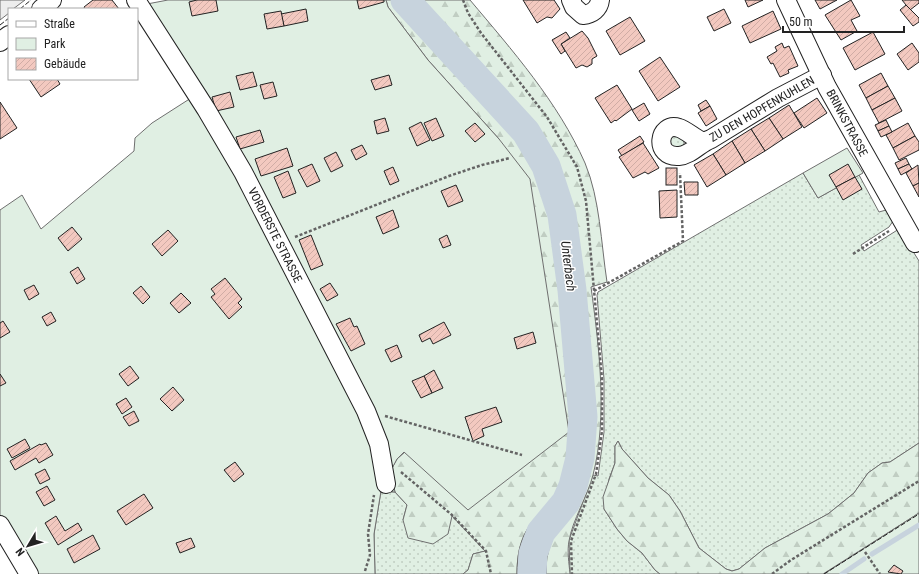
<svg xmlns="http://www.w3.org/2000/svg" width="919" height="574" font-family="'Roboto Condensed',sans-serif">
	<defs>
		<pattern id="grass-dots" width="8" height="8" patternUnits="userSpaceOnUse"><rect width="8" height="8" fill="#e0efe3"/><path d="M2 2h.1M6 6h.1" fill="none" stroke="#c0cdc2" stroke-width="1.8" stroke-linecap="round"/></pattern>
		<pattern id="forest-firs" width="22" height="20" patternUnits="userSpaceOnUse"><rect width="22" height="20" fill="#e0efe3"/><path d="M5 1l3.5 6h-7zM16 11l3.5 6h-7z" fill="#c0cdc2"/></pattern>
		<pattern id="building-hatch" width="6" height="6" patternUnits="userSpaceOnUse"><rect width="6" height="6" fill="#f3c9c0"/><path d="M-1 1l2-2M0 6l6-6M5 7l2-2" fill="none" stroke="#d0aca5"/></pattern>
	</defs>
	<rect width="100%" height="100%" fill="#fff"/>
	<g fill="url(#grass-dots)" stroke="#6f6f6f">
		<polygon points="670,134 684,139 684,145 674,151 666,139"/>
		<polygon points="803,173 818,198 859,175 879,212 886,210 893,221 889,227 861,245 864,251 899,229 919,261 919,443 890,462 882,463 868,473 854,493 828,514 765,548 739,569 732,571 726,569 699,548 680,511 669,495 648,478 622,449 618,441 615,446 615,463 609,479 604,509 617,529 627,541 642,553 655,570 660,574 570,574 569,540 593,475 598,476 604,432 604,379 597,295 598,292"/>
		<polygon points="381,491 395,492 407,505 403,520 452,515 486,551 473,554 468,570 463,574 375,574 374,534"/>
	</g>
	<g fill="url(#forest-firs)" stroke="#6f6f6f">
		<path d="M 386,0 L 470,0 C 512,50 558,102 585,163 C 600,199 601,243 607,282 L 591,287 C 599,346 608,417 593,475 C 588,495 572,521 569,541 C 567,551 569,563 570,574 L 546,574 C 545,551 554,535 564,515 L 551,506 C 525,525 517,543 517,574 L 463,574 L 468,570 L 473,554 L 485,551 L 452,516 L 448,534 L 433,544 L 408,538 L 403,520 L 407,505 L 395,492 L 390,472 L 397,459 L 405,452 L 499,139 L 428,60 L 388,7 Z"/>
		<polygon points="618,441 622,449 648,478 669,495 680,511 699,548 726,569 732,571 739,569 765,548 828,514 854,493 868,473 882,463 890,462 919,443 919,513 823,574 660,574 655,570 642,553 627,541 617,529 604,509 603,497 615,463 615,446"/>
	</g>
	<g fill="#e0efe3" stroke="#6f6f6f">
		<polygon points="168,0 386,0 388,7 428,60 499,139 530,179 569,432 468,510 404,452 397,459 390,472 395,492 381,491 374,534 375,574 32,574 0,521 0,210 22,195 41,229 134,151 135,138 152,123 191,98 147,4"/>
		<polygon points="847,148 863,173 818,198 803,173"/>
		<polygon points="919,513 919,574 824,574"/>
	</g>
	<polygon fill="#ededed" stroke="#6f6f6f" points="0,0 25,0 13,9 9,9 9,13 0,20"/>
	<path fill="#c7d3dd" stroke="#6f6f6f" d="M 566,502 C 564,520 555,529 549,546 C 545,555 546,564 546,574 L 517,574 C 517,538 529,513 566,502 Z"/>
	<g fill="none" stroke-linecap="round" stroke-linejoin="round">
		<g stroke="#c7d3dd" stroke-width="5">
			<polyline points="872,554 919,525"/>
			<polyline points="842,574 864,559"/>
		</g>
		<polyline stroke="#c7d3dd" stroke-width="29" points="405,0 526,132 546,166 562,215 572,290 583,417 580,458 573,486 566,502 541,532 533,554 532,574"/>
	</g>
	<g fill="url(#building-hatch)" stroke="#222">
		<polygon points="93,0 112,0 119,9 85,9 84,7"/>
		<polygon points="197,0 216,0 218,11 192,16 189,2"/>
		<polygon points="357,0 384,0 384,2 359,9"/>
		<polygon points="523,0 554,0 560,9 552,18 547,17 537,23"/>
		<polygon points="745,0 763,0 748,7"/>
		<polygon points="815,0 837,0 820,9"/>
		<polygon points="851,0 860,16 851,20 857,31 841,40 825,15"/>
		<polygon points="902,0 919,0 919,3 910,10"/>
		<polygon points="906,5 919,18 919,22 913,26 900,10"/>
		<polygon points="306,9 308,21 284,26 281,14"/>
		<polygon points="724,9 731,23 714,31 707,17"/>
		<polygon points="281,11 284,26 267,29 264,14"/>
		<polygon points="773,11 781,29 750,43 742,26"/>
		<polygon points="630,17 645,41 620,55 606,31"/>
		<polygon points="582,31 588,38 597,56 592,59 592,64 587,67 582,65 576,68 561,44"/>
		<polygon points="566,32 570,38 561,44 565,51 561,54 552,40"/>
		<polygon points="873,32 885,54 855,70 843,48"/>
		<polygon points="782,43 784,48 789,46 798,66 788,70 789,73 780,77 773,63 771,64 767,57 777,51 775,47"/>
		<polygon points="912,43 919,53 919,62 908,70 897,54"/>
		<polygon points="660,57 680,87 658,101 639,71"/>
		<polygon points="253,72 257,86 240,90 236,76"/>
		<polygon points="881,73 888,86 866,98 859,85"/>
		<polygon points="389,75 392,85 375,90 371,80"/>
		<polygon points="29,79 57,79 60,84 41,97"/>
		<polygon points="273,82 277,96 264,99 260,85"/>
		<polygon points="617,85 632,109 616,121 615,120 611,123 595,98"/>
		<polygon points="888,86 895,98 872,110 866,98"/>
		<polygon points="230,92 234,107 216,111 212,97"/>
		<polygon points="817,98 827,113 804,128 794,113"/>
		<polygon points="895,98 902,111 879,123 872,110"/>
		<polygon points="706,100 710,106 701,111 698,105"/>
		<polygon points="0,102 17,128 0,139"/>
		<polygon points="644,103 650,114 639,121 632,110"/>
		<polygon points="789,105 802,127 783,139 769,118"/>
		<polygon points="710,106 717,119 706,126 698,113"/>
		<polygon points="385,118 389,131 377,134 374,121"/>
		<polygon points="436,118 444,136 432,141 424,123"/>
		<polygon points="769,118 783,139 765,151 751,129"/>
		<polygon points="886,120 889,126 878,131 875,125"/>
		<polygon points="421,122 430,140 417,146 409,128"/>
		<polygon points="475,123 485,134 475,142 465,131"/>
		<polygon points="908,123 915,136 893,148 886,135"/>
		<polygon points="889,126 892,132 881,137 878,131"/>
		<polygon points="751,129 765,151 745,163 732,141"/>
		<polygon points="260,130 264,142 240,149 236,137"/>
		<polygon points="640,136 644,142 622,156 618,150"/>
		<polygon points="915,136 919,142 919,150 899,160 893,148"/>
		<polygon points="732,141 745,163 726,175 713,154"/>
		<polygon points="643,143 659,168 648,174 645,172 633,178 619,157"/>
		<polygon points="362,145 367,154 356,160 351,150"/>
		<polygon points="287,148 293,166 261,176 255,159"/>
		<polygon points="336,152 343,166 331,172 324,158"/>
		<polygon points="713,154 726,175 707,187 694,165"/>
		<polygon points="906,158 909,164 898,169 895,163"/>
		<polygon points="312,164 320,181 307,187 298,170"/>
		<polygon points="848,164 855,177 836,187 829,175"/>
		<polygon points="909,164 912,169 901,175 898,169"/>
		<polygon points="918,165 919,183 913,186 906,173"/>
		<polygon points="393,167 399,181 390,185 384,171"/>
		<rect x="666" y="168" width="11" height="17"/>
		<polygon points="288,171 296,193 283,198 274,177"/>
		<polygon points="855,177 862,189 843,200 836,187"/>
		<polygon points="684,182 698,182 698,195 685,195"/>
		<polygon points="919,183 919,197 913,186"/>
		<polygon points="456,185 463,201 448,207 441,191"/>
		<polygon points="677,190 677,217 660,218 659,191"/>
		<polygon points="393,210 399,227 383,234 376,217"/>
		<polygon points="72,227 82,239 68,251 58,238"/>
		<polygon points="168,230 178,241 162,256 152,244"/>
		<polygon points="311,235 323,265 311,270 299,240"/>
		<polygon points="447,235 451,245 443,248 439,239"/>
		<polygon points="78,267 85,279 77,284 70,272"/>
		<polygon points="225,278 242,299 238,303 242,307 229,319 211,297 215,294 211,289"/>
		<polygon points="330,283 338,295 327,301 320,289"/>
		<polygon points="34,285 39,294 29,300 24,290"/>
		<polygon points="141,286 150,297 143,304 133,293"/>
		<polygon points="181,293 191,303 179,313 170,303"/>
		<polygon points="51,312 56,321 47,326 42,317"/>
		<polygon points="350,318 354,327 357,326 365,344 351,351 336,324"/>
		<polygon points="3,321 10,332 0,338 0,323"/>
		<polygon points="444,322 451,335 433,344 430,338 422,342 419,335"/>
		<polygon points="533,332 536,343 517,349 514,338"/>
		<polygon points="397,345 402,357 391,362 385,350"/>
		<polygon points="130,366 139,378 128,386 119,374"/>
		<polygon points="434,370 443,388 432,393 424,376"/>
		<polygon points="0,374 6,383 0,386"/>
		<polygon points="424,376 432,393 421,398 412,381"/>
		<polygon points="173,387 184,400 172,411 160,399"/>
		<polygon points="126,398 132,407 122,414 116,404"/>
		<polygon points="496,407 502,422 482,429 484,436 473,441 465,417"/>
		<polygon points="134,411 139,421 129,426 123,417"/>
		<polygon points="25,439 30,448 12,458 7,449"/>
		<polygon points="46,443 53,455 39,463 36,458 15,470 10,461 40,444 41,445"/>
		<polygon points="235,462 244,474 234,482 224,470"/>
		<polygon points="45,469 50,479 40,484 35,474"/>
		<polygon points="47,486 55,500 44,506 36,492"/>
		<polygon points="144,494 153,508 126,525 117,511"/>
		<polygon points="56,516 65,531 78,523 82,530 58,545 45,523"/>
		<polygon points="93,535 100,549 74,563 67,549"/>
		<polygon points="191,538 195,547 180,553 176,543"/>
		<polygon points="894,565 903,571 901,574 888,572"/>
	</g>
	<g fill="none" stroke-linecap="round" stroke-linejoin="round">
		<defs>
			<g id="minor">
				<polyline points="136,0 206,109 243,172 366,411 379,444 386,484"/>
				<path d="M 571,0 L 574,7 L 583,15 C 592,14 599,9 600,0"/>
				<polyline points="786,0 827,87 915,243"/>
				<polyline points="41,9 52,0"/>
				<polyline points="0,42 9,35"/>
				<path d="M 703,142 C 694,138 686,130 679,128 C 658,121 653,158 679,156 C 691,155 700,143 711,139 L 778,98 L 822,75"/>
				<polyline points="0,525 29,574"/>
			</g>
		</defs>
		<use href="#minor" stroke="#222" stroke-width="20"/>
		<g stroke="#646464" stroke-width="2.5" stroke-dasharray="3 2" stroke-linecap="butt">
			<polyline points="463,0 468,13 481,33 547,117 577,167 586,201 602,379 602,431 596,474 571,541 572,574"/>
			<polyline points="295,237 449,176 482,165 510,158"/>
			<polyline points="853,254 889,231"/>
			<polyline points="594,291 683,241 680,173"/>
			<polyline points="385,416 522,455"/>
			<polyline points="401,472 452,515 486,551 491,574"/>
			<polyline points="865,552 880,574"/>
			<polyline points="365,571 370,555 368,534 374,495"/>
			<polyline points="772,574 791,560 919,481"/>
		</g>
		<use href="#minor" stroke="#fff" stroke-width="18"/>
		<g stroke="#222" stroke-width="1" stroke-dasharray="5 2" stroke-linecap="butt">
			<polyline points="20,9 31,0"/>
			<polyline points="0,25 9,18"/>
			<polyline points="824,574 919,514"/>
		</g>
	</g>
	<g text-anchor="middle" stroke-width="3" stroke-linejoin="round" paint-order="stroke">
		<g font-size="12" fill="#222" stroke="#fff">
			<text transform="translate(762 109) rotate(-30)" y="4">ZU DEN HOPFENKUHLEN</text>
			<text transform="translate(847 123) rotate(62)" y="4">BRINKSTRASSE</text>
			<text transform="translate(275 235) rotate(63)" y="4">VORDERSTE STRASSE</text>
		</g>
		<g font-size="13" font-style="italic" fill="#222" stroke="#fff">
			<text transform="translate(569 266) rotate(83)" y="5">Unterbach</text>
		</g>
	</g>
	<rect x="8" y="8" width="130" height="72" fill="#ffffff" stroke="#a7a7a7"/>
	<rect x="16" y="21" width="20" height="6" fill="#ffffff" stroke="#a7a7a7"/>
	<text x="44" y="28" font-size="12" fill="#222222">Straße</text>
	<rect x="16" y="38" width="20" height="12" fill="#e0efe3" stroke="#a7a7a7"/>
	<text x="44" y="48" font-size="12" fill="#222222">Park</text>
	<rect x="16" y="58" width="20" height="12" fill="url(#building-hatch)" stroke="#a7a7a7"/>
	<text x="44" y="68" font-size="12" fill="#222222">Gebäude</text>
	<g transform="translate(28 546) rotate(232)" stroke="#ffffff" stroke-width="3" paint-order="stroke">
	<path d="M0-3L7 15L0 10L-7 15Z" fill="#222222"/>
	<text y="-6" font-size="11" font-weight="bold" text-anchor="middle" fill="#222222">N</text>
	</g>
	<path d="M783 26v6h121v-6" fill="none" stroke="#222222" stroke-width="2"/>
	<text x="789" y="26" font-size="12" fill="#222222" stroke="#ffffff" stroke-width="3" paint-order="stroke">50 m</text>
</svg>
